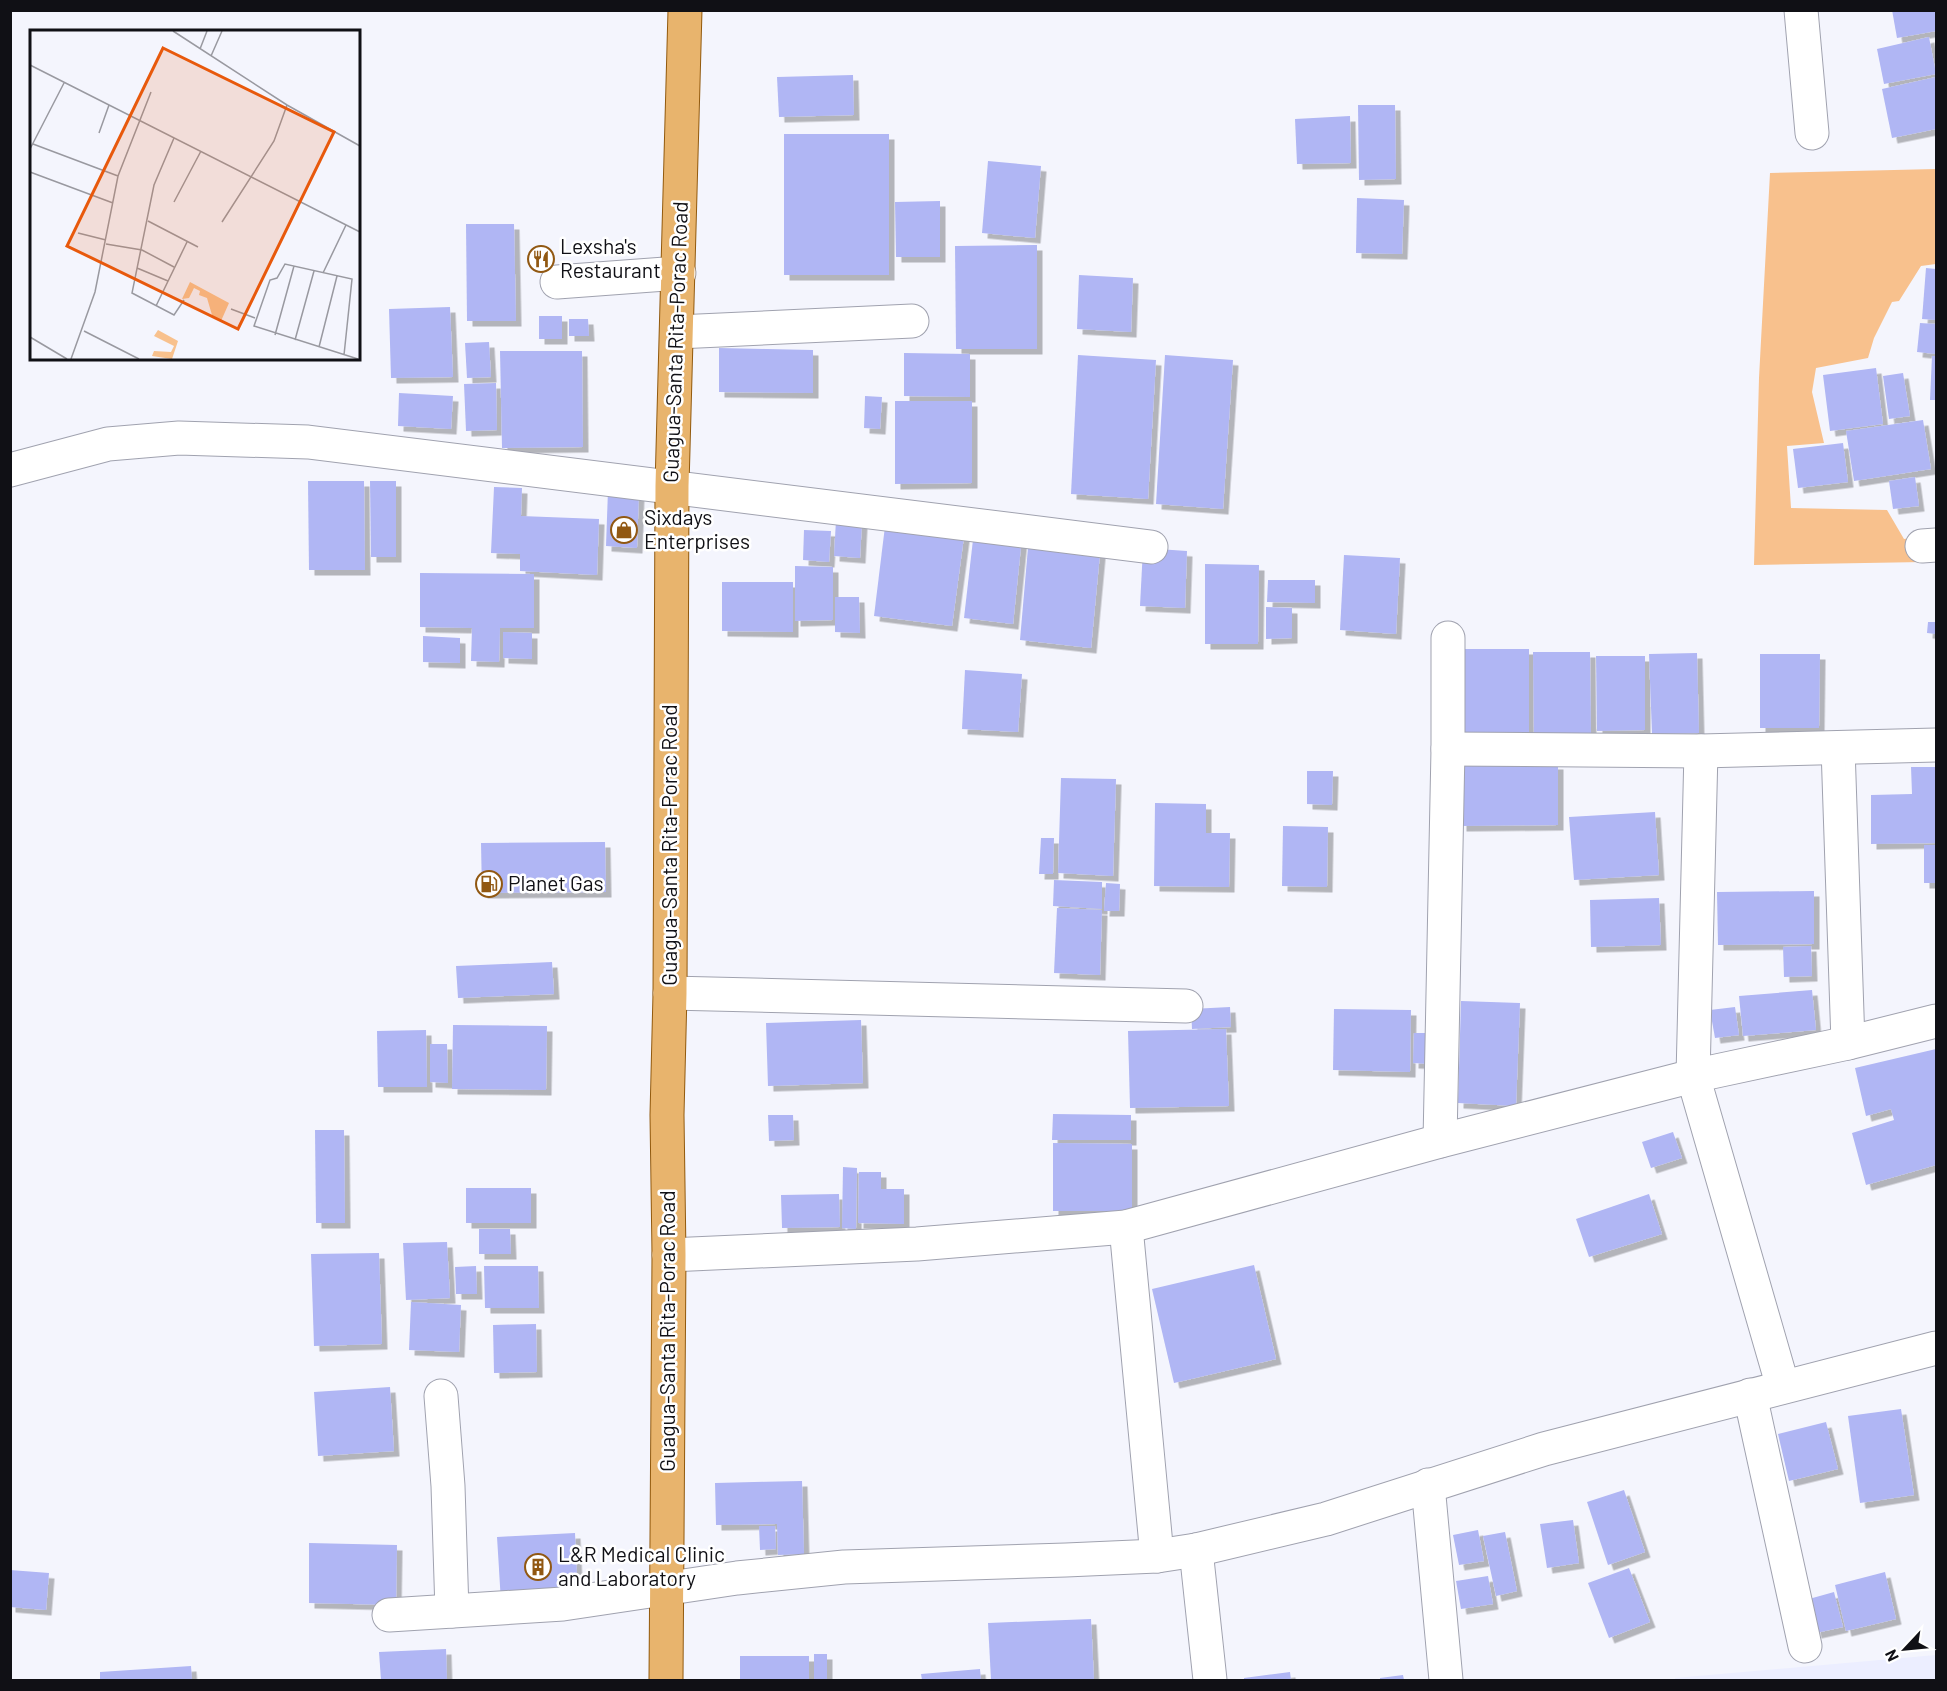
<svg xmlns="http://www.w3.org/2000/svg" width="1947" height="1691" font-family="Barlow,sans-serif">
	<defs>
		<filter id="shadow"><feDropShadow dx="5.5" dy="5.5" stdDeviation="0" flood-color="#0004"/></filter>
	</defs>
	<rect width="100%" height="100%" fill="#f4f5fd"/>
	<polygon fill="#eceeff" points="1936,1655 1936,1680 1675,1680 1675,1678"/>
	<polygon fill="#f8c18d" points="1936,169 1936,264 1921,266 1899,301 1892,302 1874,338 1868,358 1816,368 1812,392 1824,443 1787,446 1791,508 1887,510 1904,539 1917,537 1923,562 1754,565 1759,378 1770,173"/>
	<g fill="#b0b6f4" filter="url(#shadow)">
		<polygon points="1892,10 1936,10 1936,31 1897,38"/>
		<polygon points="1929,37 1936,74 1884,84 1877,49"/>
		<polygon points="853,75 854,115 779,117 777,77"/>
		<polygon points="1936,77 1936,129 1892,138 1882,89"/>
		<polygon points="1358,105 1395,105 1396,179 1359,180"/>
		<polygon points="1350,116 1351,163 1297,164 1295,119"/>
		<rect x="784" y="134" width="105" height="141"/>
		<polygon points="988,161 1041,166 1035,238 982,233"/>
		<polygon points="1357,198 1404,200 1402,254 1356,253"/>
		<polygon points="940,201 940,257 896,257 895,202"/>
		<polygon points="466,224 514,224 516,321 467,321"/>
		<polygon points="1037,245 1037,349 956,349 955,246"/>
		<polygon points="1926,268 1936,269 1936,320 1922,319"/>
		<polygon points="1079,275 1133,278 1131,332 1077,329"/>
		<polygon points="450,307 453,377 391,378 389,309"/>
		<rect x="539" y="316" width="23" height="23"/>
		<polygon points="569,319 588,319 589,336 569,336"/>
		<polygon points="1920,323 1936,324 1936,354 1917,352"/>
		<polygon points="489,342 491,377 467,378 465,343"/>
		<polygon points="719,348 813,350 813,393 719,392"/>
		<polygon points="500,351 582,351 583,447 502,448"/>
		<polygon points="904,353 970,354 970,397 904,396"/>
		<polygon points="1078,355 1156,360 1148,499 1071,494"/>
		<polygon points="1165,355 1233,360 1223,509 1156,504"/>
		<polygon points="1932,356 1936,356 1936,400 1930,400"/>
		<polygon points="1876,368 1883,424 1830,431 1823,375"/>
		<polygon points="1903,373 1910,416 1889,419 1883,376"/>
		<polygon points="496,383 497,430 466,431 464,384"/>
		<polygon points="399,393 453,396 451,429 398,426"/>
		<polygon points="865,396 882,397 880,429 864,428"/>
		<polygon points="895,401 972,401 972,483 895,484"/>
		<polygon points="1923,420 1931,469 1854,481 1846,431"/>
		<polygon points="1843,443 1848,482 1798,488 1793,449"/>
		<polygon points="1915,477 1919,506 1893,509 1889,481"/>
		<polygon points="308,481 364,481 365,570 309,570"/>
		<polygon points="370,481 396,481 396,557 371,557"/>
		<polygon points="494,487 522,488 521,516 599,519 597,575 520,571 520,554 491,553"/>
		<polygon points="608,490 639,491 637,548 606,546"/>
		<polygon points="886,518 965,529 952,626 874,616"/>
		<polygon points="836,520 862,522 860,558 834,556"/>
		<polygon points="804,530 831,531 829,562 803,560"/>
		<polygon points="974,531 1022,537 1013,624 964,618"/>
		<polygon points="1029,536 1101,543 1091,648 1020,640"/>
		<polygon points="1143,548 1187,551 1185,608 1140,606"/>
		<polygon points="1344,555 1400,558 1396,634 1340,630"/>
		<polygon points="1205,564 1259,565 1258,644 1205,644"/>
		<polygon points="795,566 833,567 833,620 795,621"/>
		<polygon points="420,573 534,574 534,628 500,628 499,662 471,661 472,628 420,627"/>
		<polygon points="1268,580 1315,580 1315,603 1267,602"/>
		<polygon points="722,582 793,582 793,632 722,631"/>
		<polygon points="835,597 859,597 860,633 835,632"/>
		<polygon points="1266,607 1292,608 1292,638 1266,639"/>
		<polygon points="1928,622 1936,622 1936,634 1927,633"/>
		<polygon points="503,632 532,633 532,659 503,658"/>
		<polygon points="423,636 460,638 460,663 423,662"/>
		<rect x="1460" y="649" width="69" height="83"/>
		<polygon points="1533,652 1590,652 1591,734 1534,735"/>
		<polygon points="1697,653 1699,733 1652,734 1649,654"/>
		<polygon points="1760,654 1820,654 1819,728 1760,728"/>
		<polygon points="1596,656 1645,656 1645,730 1597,731"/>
		<polygon points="965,670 1022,674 1018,732 962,729"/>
		<polygon points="1461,763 1558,764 1558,825 1461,826"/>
		<polygon points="1911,767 1936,767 1936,843 1871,844 1871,795 1912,794"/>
		<polygon points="1307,771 1333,771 1332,805 1307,804"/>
		<polygon points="1061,778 1116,779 1113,876 1058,873"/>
		<polygon points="1155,803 1206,804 1206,833 1230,833 1229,887 1154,886"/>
		<polygon points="1655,812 1659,875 1574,880 1569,817"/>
		<polygon points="1283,826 1328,827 1327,887 1282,886"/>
		<polygon points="1041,838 1054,838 1053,874 1039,874"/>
		<polygon points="605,842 606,892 482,893 481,843"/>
		<rect x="1924" y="845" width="12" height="38"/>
		<polygon points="1054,880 1102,882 1102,909 1053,906"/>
		<polygon points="1106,883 1120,884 1119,911 1104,911"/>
		<polygon points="1814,891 1814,944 1718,945 1717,892"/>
		<polygon points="1659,898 1661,945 1591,947 1590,900"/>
		<polygon points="1057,908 1102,910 1100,975 1054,973"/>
		<polygon points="1811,946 1812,976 1784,977 1783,947"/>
		<polygon points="552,962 554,994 458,998 456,966"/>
		<polygon points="1812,990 1816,1030 1743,1036 1739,996"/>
		<polygon points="1461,1001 1520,1003 1516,1106 1458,1103"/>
		<polygon points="1230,1007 1231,1027 1192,1029 1191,1009"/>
		<polygon points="1735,1007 1739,1035 1715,1038 1710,1010"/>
		<polygon points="1334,1009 1411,1010 1410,1072 1333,1070"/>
		<polygon points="861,1020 863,1083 768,1086 766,1023"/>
		<polygon points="453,1025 547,1026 546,1090 452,1089"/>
		<polygon points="1226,1029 1229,1106 1130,1108 1128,1031"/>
		<polygon points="426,1030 427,1087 378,1087 377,1031"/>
		<polygon points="1414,1033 1431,1033 1430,1064 1413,1063"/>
		<polygon points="430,1044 447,1044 448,1083 430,1082"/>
		<polygon points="1936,1049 1936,1165 1866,1185 1852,1133 1894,1120 1891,1109 1866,1116 1855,1068"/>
		<polygon points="1053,1114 1131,1115 1131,1140 1052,1140"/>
		<polygon points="768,1115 793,1115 794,1140 769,1141"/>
		<polygon points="315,1130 344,1130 345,1223 316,1223"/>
		<polygon points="1673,1132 1682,1158 1651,1168 1642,1142"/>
		<polygon points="1053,1143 1132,1144 1132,1211 1053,1211"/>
		<polygon points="843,1167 857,1168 856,1229 842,1228"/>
		<polygon points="859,1172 881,1172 881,1189 904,1189 904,1224 858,1223"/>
		<rect x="466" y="1188" width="65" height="35"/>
		<polygon points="839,1194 840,1227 782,1228 781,1195"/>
		<polygon points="1649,1194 1662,1234 1589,1257 1576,1219"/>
		<polygon points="479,1229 510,1229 511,1254 479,1254"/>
		<polygon points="447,1242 450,1298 406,1300 403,1243"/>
		<polygon points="379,1253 382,1344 314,1346 311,1254"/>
		<polygon points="1254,1265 1276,1359 1174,1383 1152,1289"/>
		<polygon points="476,1266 477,1294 456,1294 455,1267"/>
		<polygon points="484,1266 538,1266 539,1308 485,1308"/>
		<polygon points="411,1302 461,1305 459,1352 409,1350"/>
		<polygon points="536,1324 537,1372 494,1373 493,1325"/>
		<polygon points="390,1387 394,1451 318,1456 314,1392"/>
		<polygon points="1901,1409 1914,1495 1860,1503 1848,1416"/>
		<polygon points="1826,1422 1838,1469 1789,1481 1778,1434"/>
		<polygon points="802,1481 804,1554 778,1555 777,1524 716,1525 715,1483"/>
		<polygon points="1624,1490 1645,1552 1608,1565 1587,1502"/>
		<polygon points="1573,1520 1579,1563 1547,1568 1540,1524"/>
		<polygon points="759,1526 775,1526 776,1549 760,1550"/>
		<polygon points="1478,1530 1484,1561 1459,1565 1453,1535"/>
		<polygon points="1505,1532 1517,1591 1496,1596 1483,1536"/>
		<polygon points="575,1533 578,1598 501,1602 497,1537"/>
		<polygon points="309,1543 397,1545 396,1605 309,1603"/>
		<polygon points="1629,1568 1650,1622 1609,1638 1588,1583"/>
		<polygon points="10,1570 49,1573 46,1610 10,1607"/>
		<polygon points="1885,1572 1896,1619 1846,1631 1835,1585"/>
		<polygon points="1488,1576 1493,1604 1461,1609 1456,1581"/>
		<polygon points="1834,1592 1843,1627 1816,1633 1809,1599"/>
		<polygon points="1091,1619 1094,1680 991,1680 988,1623"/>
		<polygon points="446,1649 447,1680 381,1680 379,1652"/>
		<rect x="814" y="1654" width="13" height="26"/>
		<rect x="740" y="1656" width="69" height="24"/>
		<polygon points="191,1666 192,1680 100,1680 100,1672"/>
		<polygon points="980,1669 981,1680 922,1680 921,1674"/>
		<polygon points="1290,1672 1291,1680 1244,1680 1244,1678"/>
		<polygon points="1403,1675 1404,1680 1380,1680 1380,1678"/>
	</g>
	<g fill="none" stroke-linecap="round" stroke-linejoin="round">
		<defs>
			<g id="minor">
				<polyline points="1801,10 1812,133"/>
				<polyline points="557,282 679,273"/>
				<polyline points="677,332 912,321"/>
				<polyline points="10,470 108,444 179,438 308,442 1151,547"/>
				<polyline points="1922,546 1936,545"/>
				<polyline points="1838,748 1848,1043"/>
				<polyline points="1448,749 1701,751 1936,745"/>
				<polyline points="1701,751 1693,1076 1783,1387"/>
				<polyline points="670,993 1186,1006"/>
				<polyline points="1440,1141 1448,749 1448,638"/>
				<polyline points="1126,1227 1157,1556"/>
				<polyline points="669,1255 917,1244 1126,1227 1440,1141 1693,1076 1848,1043 1936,1021"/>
				<polyline points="1750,1395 1805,1646"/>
				<polyline points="441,1396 448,1486 452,1611"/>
				<polyline points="1428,1485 1446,1680"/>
				<polyline points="1196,1550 1210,1680"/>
				<polyline points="389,1615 563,1604 737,1578 844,1567 1066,1560 1157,1556 1196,1550 1326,1519 1544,1449 1936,1348"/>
			</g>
			<polyline id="major" points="666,1680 669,1255 667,1115 670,993 672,486 685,10"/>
		</defs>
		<use href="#minor" stroke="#a0a2af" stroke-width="35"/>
		<use href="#major" stroke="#925a0e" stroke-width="35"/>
		<use href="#minor" stroke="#fff" stroke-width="33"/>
		<use href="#major" stroke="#e8b46d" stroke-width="33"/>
	</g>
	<defs>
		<symbol id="restaurant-ring" viewBox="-11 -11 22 22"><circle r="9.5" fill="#fff" stroke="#915812" stroke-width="1.5"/><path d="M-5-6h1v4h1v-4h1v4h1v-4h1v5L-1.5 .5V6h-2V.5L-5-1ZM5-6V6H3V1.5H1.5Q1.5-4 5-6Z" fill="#915812"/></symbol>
		<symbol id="shop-ring" viewBox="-11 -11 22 22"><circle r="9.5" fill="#fff" stroke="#915812" stroke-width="1.5"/><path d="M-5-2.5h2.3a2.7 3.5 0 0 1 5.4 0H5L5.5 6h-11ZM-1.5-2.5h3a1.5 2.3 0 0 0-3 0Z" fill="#915812"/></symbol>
		<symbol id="fuel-ring" viewBox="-11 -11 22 22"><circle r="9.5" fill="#fff" stroke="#915812" stroke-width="1.5"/><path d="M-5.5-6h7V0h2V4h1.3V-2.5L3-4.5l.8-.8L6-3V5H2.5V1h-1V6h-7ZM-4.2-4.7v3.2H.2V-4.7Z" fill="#915812"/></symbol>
		<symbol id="building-ring" viewBox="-11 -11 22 22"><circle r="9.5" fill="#fff" stroke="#915812" stroke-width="1.5"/><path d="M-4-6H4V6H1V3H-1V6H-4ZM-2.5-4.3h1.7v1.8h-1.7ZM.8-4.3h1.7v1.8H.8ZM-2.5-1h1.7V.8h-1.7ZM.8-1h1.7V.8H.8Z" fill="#915812"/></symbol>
	</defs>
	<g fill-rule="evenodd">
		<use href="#restaurant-ring" x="526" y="244" width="30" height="30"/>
		<use href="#shop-ring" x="609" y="515" width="30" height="30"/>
		<use href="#fuel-ring" x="474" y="869" width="30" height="30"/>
		<use href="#building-ring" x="523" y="1552" width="30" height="30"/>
	</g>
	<g text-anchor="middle" stroke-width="5" stroke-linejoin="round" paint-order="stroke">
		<g font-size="21" fill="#101015" stroke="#fff" text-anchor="start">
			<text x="560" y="254">Lexsha's<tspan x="560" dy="24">Restaurant</tspan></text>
			<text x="644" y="525">Sixdays<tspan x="644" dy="24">Enterprises</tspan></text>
			<text x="508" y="891">Planet Gas</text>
			<text x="558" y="1562">L&amp;R Medical Clinic<tspan x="558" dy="24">and Laboratory</tspan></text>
		</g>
		<g font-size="21" fill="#101015" stroke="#fff">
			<text transform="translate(676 342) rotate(-88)" y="7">Guagua-Santa Rita-Porac Road</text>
			<text transform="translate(670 845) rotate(-90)" y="7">Guagua-Santa Rita-Porac Road</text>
			<text transform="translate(668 1331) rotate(-90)" y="7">Guagua-Santa Rita-Porac Road</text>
		</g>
	</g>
	<g transform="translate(30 30)">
		<rect width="330" height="330" fill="#f4f5fd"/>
		<path d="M 160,252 L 199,273 L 191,291 L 182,285 L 177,268 L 169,265 L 170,261 L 164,258 L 159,268 L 152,269 ZM 128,300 L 148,311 L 142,329 L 122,326 L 124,321 L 141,322 L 144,316 L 124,306 Z" fill="#f8c18d"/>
		<path fill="none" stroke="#9999a0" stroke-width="1.5" d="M 143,1 L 257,75 L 330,116M 170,19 L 177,1M 181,26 L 192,1M 0,35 L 330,202M 69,103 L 79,75M 144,108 L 124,155 L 102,263 L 144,285 L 154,270M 3,114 L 88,146M 0,119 L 34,53M 0,142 L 83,173M 144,172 L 171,121M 118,191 L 168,217M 192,192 L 244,111 L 257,75M 48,203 L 76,210M 252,209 L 270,171M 76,214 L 112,220 L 144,237M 107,238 L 138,251M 293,243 L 316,195M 126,276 L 157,212M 201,279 L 225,288M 54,301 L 109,329M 245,305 L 264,236M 0,307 L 37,329M 265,310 L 284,241M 289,317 L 307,246M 314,325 L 322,249 L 255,234 L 247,248 L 240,250 L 224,296 L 328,329M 41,329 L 65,262 L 88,146 L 121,62"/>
		<path fill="#e8590c" fill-opacity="0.15" stroke="#e8590c" stroke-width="3" d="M 133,18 L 304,102 L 208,299 L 37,216 Z"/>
		<rect width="330" height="330" fill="none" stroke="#101015" stroke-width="3"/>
	</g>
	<rect width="1947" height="1691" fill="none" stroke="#101015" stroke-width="24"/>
	<g transform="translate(1905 1649) rotate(244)" stroke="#ffffff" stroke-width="4.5" paint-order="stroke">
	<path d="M0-4.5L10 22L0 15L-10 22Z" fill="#101015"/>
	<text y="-9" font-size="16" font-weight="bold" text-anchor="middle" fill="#101015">N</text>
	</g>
</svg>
